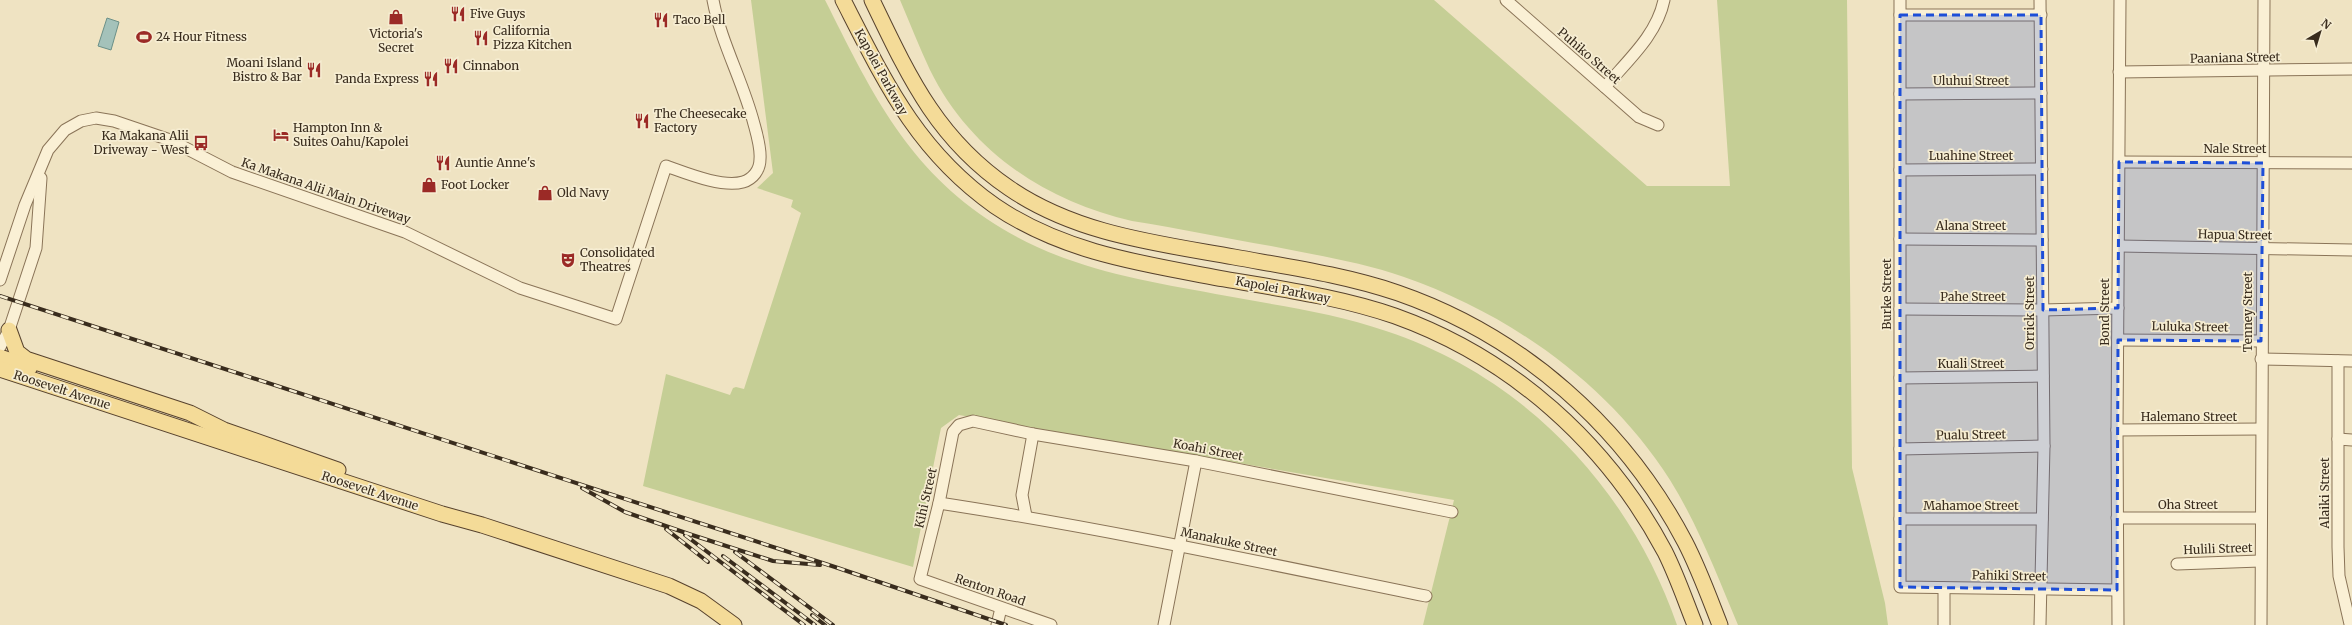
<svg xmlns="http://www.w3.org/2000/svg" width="2352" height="625" font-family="Merriweather,serif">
	<rect width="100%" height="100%" fill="#efe3c2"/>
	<g fill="#c5ce95">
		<path d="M 751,0 L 825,0 C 869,87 903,162 987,219 C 1061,269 1141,280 1227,296 C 1280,306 1335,313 1386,331 C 1525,377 1630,489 1677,625 L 1423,625 L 1454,500 L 959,415 L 941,428 L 913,567 L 643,486 L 666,374 L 730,395 L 733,388 L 736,387 L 744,389 L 801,213 L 791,207 L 793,200 L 757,188 L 773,173 Z"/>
		<path d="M 900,0 L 1434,0 L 1647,186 L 1730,186 L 1717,0 L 1847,0 L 1852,468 L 1885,603 L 1888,625 L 1738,625 C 1717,575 1698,525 1670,480 C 1609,384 1510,314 1404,277 C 1361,262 1315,255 1271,246 C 1224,238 1178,228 1132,221 C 1045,201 970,151 930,70 C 919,47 910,23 900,0 Z"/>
	</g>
	<polygon fill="#a4c2ba" stroke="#6b9088" points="107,18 119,22 111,50 98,46"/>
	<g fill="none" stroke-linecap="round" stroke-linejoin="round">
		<defs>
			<g id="minor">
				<polyline points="1506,0 1639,117 1658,125"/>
				<polyline points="1900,0 1900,587 2117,590"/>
				<polyline points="1900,15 2041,15"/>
				<polyline points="2119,72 2352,69"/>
				<path d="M 1605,87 C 1627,61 1657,35 1664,0"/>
				<polyline points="1900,94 2041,93"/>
				<polyline points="2119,162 2352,163"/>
				<polyline points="1900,170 2042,169"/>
				<polyline points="1900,239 2042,240"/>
				<polyline points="2119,246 2352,250"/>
				<path d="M 0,280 L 25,205 L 48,150 L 65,130 L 81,121 L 96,118 L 114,121 L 170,140 L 232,172 L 405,232 L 520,288 L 616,319 L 666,166 C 686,173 722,188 743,182 C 753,179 760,170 760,159 C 761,148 757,135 754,124 C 743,81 721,43 713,0"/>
				<polyline points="1900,309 2043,310 2118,308"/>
				<polyline points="2118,340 2261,341"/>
				<polyline points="0,347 9,330 36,248 41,178"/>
				<polyline points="2261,359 2352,361"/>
				<polyline points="2338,361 2338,547 2339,576 2350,624"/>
				<polyline points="1900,378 2043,376"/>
				<polyline points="2117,430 2261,429"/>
				<polyline points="2338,439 2352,440"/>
				<polyline points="1900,449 2044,446"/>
				<path d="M 939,503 C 1103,528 1264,563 1426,596"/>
				<polyline points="1026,516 1022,495 1033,434"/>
				<polyline points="2117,518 2260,518"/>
				<polyline points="1900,519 2042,519"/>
				<polyline points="2177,564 2260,561"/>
				<polyline points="997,625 1001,608"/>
				<polyline points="1051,625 920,579 939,503 953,432 959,425 973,421 1033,434 1196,461 1452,512"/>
				<polyline points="1164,625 1196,461"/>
				<polyline points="1944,625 1944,588"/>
				<polyline points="2040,625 2044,446 2040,0"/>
				<polyline points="2118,625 2117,430 2120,0"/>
				<polyline points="2261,625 2264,0"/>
			</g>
			<g id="major">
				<path d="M 843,0 C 885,82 917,151 995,206 C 1064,253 1144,264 1224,279 C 1281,289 1340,297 1395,316 C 1512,358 1607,443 1665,552 C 1677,576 1685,600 1695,625"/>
				<path d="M 872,0 C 909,77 937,139 1009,188 C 1076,234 1156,243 1234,257 C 1289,267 1345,275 1398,293 C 1522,336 1624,426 1685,542 C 1699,569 1709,597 1720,625"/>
				<polyline points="9,330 17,352 26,359 190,413 224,430 338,470"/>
				<polyline points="0,357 30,367"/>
				<polyline points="0,369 442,514 482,525 669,586 701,601 734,625"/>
			</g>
		</defs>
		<use href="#minor" stroke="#8a7458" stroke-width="13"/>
		<use href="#major" stroke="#57422d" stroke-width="17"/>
		<use href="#minor" stroke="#faf0d5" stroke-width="11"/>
		<use href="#major" stroke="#f4db98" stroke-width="15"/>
		<defs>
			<g id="rail">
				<polyline points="0,296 835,567 1006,625"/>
				<polyline points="582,488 625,512 689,534 773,561 820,565"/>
				<polyline points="666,529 708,562"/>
				<polyline points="685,535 804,625"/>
				<polyline points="735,552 833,625"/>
				<polyline points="723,556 815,625"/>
				<polyline points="812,615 825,625"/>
			</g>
		</defs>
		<use href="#rail" stroke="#392c1d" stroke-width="4"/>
		<use href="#rail" stroke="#f6edd2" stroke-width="2.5" stroke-dasharray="8" stroke-linecap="butt"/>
	</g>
	<path fill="#1d4ed8" fill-opacity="0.2" stroke="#1d4ed8" stroke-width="3" stroke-dasharray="8 5" stroke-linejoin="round" d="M 1900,15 L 2041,15 L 2043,310 L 2118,308 L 2119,162 L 2263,163 L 2261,341 L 2118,340 L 2117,590 L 1900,587 Z"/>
	<defs>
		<symbol id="restaurant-bare" viewBox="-9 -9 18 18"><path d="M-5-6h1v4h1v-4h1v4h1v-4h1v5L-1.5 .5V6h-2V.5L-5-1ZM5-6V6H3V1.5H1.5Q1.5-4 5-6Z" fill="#9b2a26" stroke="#f6edd2" stroke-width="2.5" paint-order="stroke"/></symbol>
		<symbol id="shop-bare" viewBox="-9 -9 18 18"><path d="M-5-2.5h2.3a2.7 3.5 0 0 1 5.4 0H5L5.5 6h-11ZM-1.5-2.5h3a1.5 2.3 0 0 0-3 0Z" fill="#9b2a26" stroke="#f6edd2" stroke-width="2.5" paint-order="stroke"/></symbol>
		<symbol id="stadium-bare" viewBox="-9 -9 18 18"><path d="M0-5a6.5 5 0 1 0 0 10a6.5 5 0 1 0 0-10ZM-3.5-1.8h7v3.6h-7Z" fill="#9b2a26" stroke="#f6edd2" stroke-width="2.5" paint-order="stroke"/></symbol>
		<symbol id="hotel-bare" viewBox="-9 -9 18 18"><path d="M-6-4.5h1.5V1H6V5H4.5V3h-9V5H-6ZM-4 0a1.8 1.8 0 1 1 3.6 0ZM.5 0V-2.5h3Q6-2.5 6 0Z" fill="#9b2a26" stroke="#f6edd2" stroke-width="2.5" paint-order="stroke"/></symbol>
		<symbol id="bus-bare" viewBox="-9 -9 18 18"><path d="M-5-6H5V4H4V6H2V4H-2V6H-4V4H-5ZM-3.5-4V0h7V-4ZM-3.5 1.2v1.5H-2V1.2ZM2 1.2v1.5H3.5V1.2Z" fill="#9b2a26" stroke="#f6edd2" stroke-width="2.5" paint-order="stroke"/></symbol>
		<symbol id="theatre-bare" viewBox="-9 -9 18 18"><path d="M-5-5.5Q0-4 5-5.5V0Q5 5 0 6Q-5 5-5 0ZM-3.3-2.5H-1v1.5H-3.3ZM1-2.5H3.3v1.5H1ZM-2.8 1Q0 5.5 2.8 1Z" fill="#9b2a26" stroke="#f6edd2" stroke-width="2.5" paint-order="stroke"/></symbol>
	</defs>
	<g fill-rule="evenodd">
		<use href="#restaurant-bare" x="447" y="3" width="22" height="22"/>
		<use href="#shop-bare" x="385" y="6" width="22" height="22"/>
		<use href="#restaurant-bare" x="650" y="9" width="22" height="22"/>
		<use href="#stadium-bare" x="133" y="26" width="22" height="22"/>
		<use href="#restaurant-bare" x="470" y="27" width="22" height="22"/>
		<use href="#restaurant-bare" x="440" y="55" width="22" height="22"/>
		<use href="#restaurant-bare" x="303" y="59" width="22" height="22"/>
		<use href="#restaurant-bare" x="420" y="68" width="22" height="22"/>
		<use href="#restaurant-bare" x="631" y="110" width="22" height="22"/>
		<use href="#hotel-bare" x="270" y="124" width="22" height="22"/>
		<use href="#bus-bare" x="190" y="132" width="22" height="22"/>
		<use href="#restaurant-bare" x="432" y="152" width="22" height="22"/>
		<use href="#shop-bare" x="418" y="174" width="22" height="22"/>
		<use href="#shop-bare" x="534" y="182" width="22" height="22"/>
		<use href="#theatre-bare" x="557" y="249" width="22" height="22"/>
	</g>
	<g text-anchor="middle" stroke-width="3.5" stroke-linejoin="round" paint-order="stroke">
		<g font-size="12" fill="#392c1d" stroke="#f6edd2" text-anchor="start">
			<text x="470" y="18">Five Guys</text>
			<text x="673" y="24">Taco Bell</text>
			<text x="493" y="35">California<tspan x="493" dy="14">Pizza Kitchen</tspan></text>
			<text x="396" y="38" text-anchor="middle">Victoria's<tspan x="396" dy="14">Secret</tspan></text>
			<text x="156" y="41">24 Hour Fitness</text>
			<text x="302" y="67" text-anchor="end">Moani Island<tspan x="302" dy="14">Bistro &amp; Bar</tspan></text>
			<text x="463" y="70">Cinnabon</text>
			<text x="419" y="83" text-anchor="end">Panda Express</text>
			<text x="654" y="118">The Cheesecake<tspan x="654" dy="14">Factory</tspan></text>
			<text x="293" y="132">Hampton Inn &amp;<tspan x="293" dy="14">Suites Oahu/Kapolei</tspan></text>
			<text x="189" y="140" text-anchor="end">Ka Makana Alii<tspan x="189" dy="14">Driveway - West</tspan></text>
			<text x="455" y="167">Auntie Anne's</text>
			<text x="441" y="189">Foot Locker</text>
			<text x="557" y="197">Old Navy</text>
			<text x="580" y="257">Consolidated<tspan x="580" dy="14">Theatres</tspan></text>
		</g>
		<g font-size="12" fill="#392c1d" stroke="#f6edd2">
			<text transform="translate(1589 56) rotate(41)" y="4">Puhiko Street</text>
			<text transform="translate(2235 58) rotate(-1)" y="4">Paaniana Street</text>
			<text transform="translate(881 72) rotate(61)" y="4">Kapolei Parkway</text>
			<text x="1971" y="85">Uluhui Street</text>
			<text x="2235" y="153">Nale Street</text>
			<text x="1971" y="160">Luahine Street</text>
			<text transform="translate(326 191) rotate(19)" y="4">Ka Makana Alii Main Driveway</text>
			<text x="1971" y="230">Alana Street</text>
			<text transform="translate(2235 235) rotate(1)" y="4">Hapua Street</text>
			<text transform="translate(1283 290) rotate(11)" y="4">Kapolei Parkway</text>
			<text transform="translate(1887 294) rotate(-90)" y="4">Burke Street</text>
			<text x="1973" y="301">Pahe Street</text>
			<text transform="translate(2105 312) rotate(-90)" y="4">Bond Street</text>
			<text transform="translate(2248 312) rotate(-90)" y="4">Tenney Street</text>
			<text transform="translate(2030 313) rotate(-90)" y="4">Orrick Street</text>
			<text transform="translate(2190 327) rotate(1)" y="4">Luluka Street</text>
			<text x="1971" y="368">Kuali Street</text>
			<text transform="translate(62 390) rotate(18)" y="4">Roosevelt Avenue</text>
			<text x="2189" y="421">Halemano Street</text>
			<text transform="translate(1971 435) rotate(-1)" y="4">Pualu Street</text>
			<text transform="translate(1208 450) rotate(11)" y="4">Koahi Street</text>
			<text transform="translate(370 491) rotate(18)" y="4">Roosevelt Avenue</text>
			<text transform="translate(2325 493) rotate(-90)" y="4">Alaiki Street</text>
			<text transform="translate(926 498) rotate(-77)" y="4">Kihi Street</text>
			<text x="2188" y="509">Oha Street</text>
			<text x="1971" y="510">Mahamoe Street</text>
			<text transform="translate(1229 542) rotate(12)" y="4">Manakuke Street</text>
			<text transform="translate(2218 549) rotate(-2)" y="4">Hulili Street</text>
			<text transform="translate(2009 576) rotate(1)" y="4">Pahiki Street</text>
			<text transform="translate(990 590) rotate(19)" y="4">Renton Road</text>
		</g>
	</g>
	<g transform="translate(2320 32) rotate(38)" stroke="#f6edd2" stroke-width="3" paint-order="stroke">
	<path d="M0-3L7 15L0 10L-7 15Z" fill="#392c1d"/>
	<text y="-6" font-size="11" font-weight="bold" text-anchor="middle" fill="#392c1d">N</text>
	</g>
</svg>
